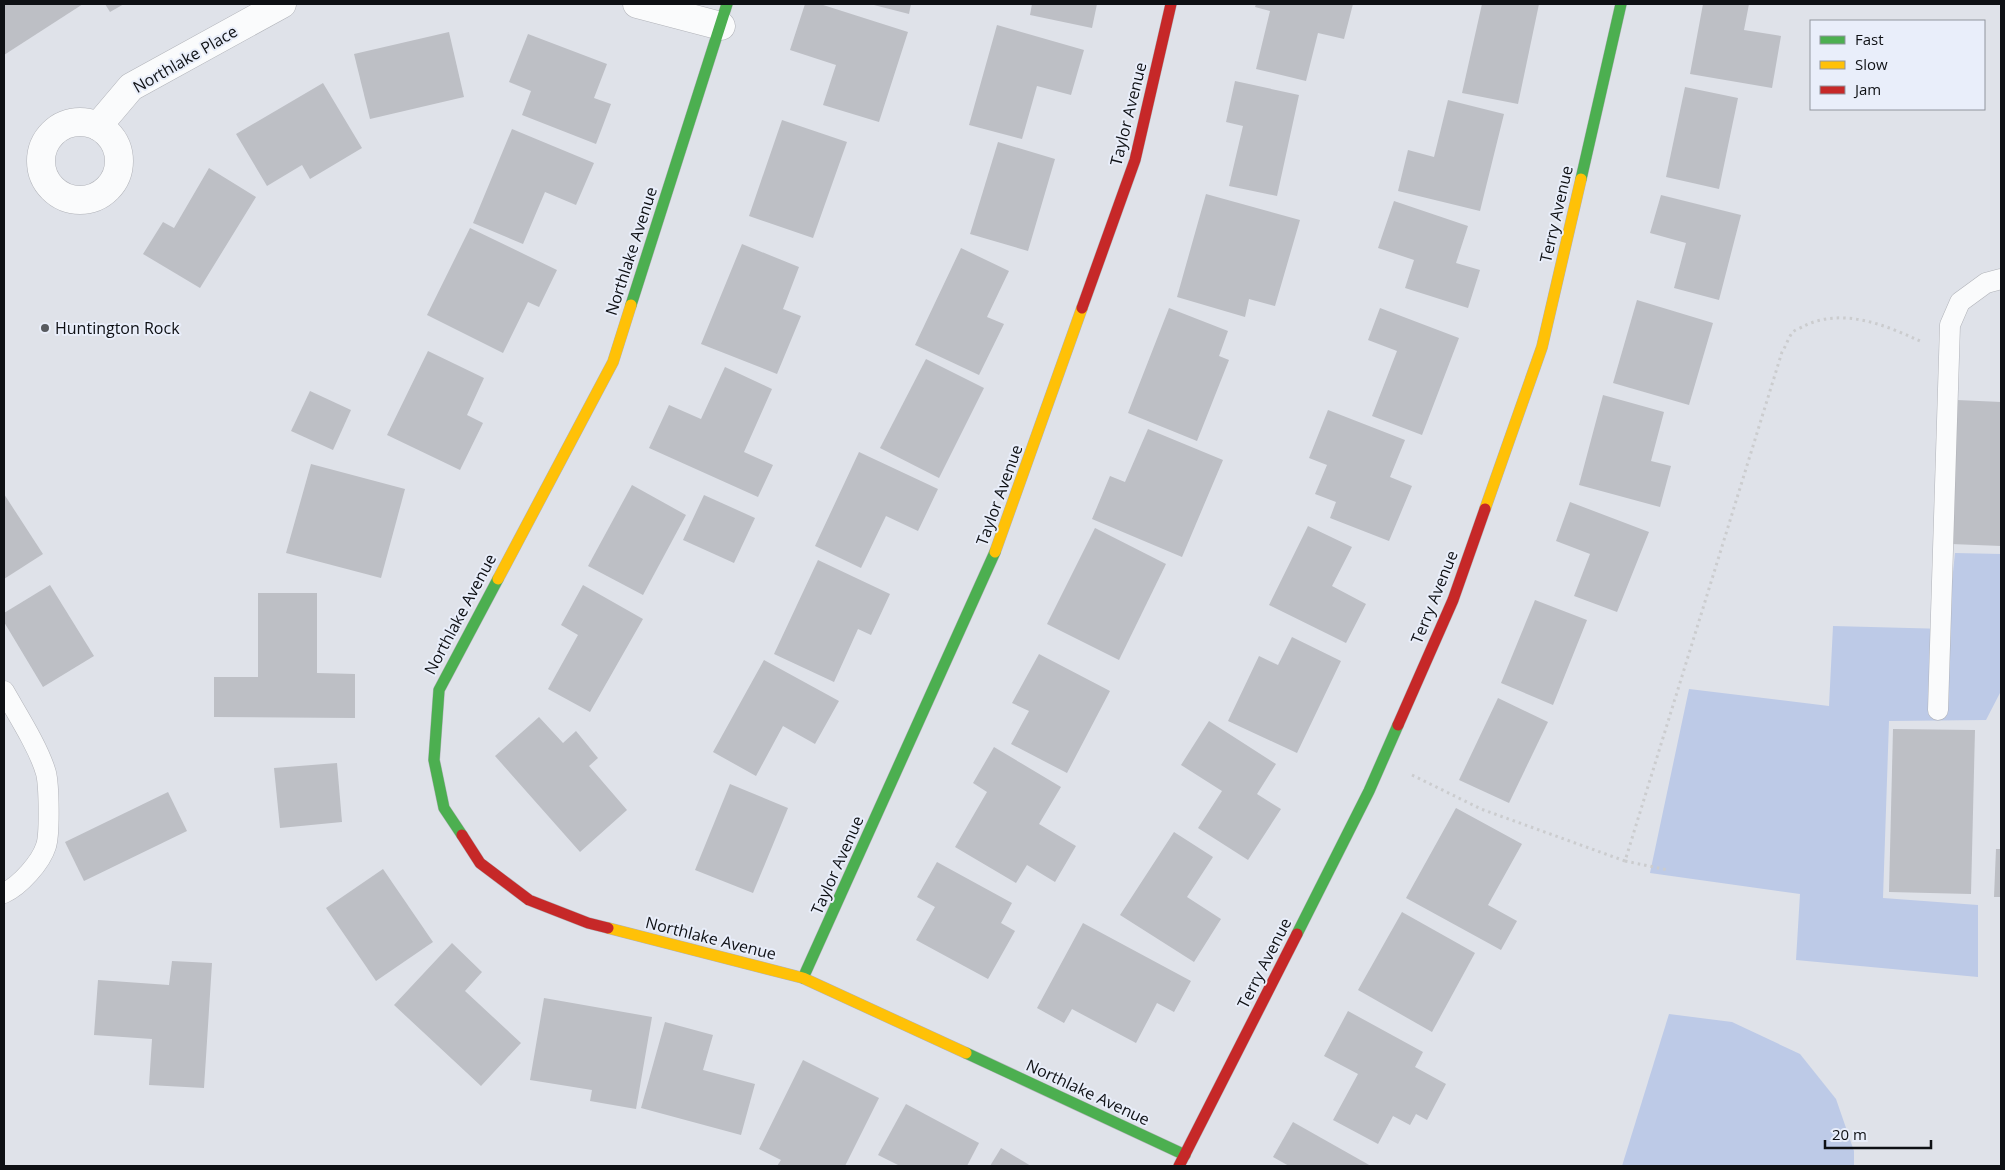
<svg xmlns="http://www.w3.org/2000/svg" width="2005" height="1170" font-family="'Open Sans',sans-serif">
	<rect width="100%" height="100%" fill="#dfe2e9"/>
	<g fill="#bdcae7">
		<polygon points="1955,553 2001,554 2001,691 1986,720 1889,721 1883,898 1978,905 1978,977 1796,960 1800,894 1650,873 1689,689 1829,706 1833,626 1947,629"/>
		<polygon points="1669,1014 1732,1022 1800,1054 1836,1099 1854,1151 1854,1166 1622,1166"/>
	</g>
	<g fill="#bdbfc5">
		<polygon points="4,4 83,4 4,55"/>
		<polygon points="105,4 124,4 110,12"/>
		<polygon points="805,4 820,4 908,32 879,122 823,105 836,65 790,50"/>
		<polygon points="870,4 911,4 909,14"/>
		<polygon points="1032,4 1097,4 1092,28 1030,15"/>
		<polygon points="1256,4 1353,4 1344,39 1318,33 1306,81 1256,69 1270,11 1255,7"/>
		<polygon points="1482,4 1539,4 1518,104 1462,93"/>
		<polygon points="1703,4 1749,4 1744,30 1781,36 1772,88 1690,74"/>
		<polygon points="997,25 1084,50 1071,95 1037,86 1022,139 969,125"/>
		<polygon points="449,32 464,97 370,119 354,54"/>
		<polygon points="528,34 607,64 594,98 611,104 596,144 522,115 531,91 509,82"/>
		<polygon points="1235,81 1299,95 1277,196 1229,186 1243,126 1226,122"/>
		<polygon points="323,83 362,148 310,179 302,165 267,186 236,134"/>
		<polygon points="1685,87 1738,98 1719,189 1666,177"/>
		<polygon points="1448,100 1504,114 1480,211 1398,191 1408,150 1434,157"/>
		<polygon points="782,120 847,142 813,238 749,216"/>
		<polygon points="512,129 594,163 576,205 545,192 523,244 473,223"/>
		<polygon points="998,142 1055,159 1028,251 970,234"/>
		<polygon points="209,168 256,197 200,288 143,254 163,222 174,228"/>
		<polygon points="1206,194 1300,220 1275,306 1249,299 1245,317 1177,297"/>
		<polygon points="1661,195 1741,215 1719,300 1674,288 1686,243 1650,233"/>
		<polygon points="1394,201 1468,226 1456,263 1480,270 1468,308 1405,288 1414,260 1378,248"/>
		<polygon points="470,228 557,270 539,307 528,302 503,353 427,315"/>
		<polygon points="742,244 799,267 783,309 801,316 777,374 701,344"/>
		<polygon points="961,248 1009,271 987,317 1004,324 979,375 915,345"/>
		<polygon points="1637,300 1713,323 1689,405 1613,383"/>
		<polygon points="1169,308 1228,331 1219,356 1229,360 1197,441 1128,413"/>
		<polygon points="1380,308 1459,338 1422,435 1372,416 1397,351 1368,340"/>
		<polygon points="428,351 484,378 467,415 483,423 460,470 387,435"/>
		<polygon points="926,359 984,388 939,478 880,448"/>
		<polygon points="725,367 772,389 744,452 773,465 758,497 649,448 669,405 701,419"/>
		<polygon points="310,391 351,410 333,450 291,431"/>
		<polygon points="1603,395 1664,412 1651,461 1671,466 1660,507 1579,485"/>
		<polygon points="1957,400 2001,402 2001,546 1951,544"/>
		<polygon points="1328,410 1405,440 1390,477 1412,486 1389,541 1330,518 1336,502 1315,494 1327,465 1309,458"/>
		<polygon points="1148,429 1223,460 1182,557 1092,519 1110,476 1125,482"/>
		<polygon points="859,452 938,489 918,531 886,516 861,568 815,546"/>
		<polygon points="311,464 405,489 381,578 286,553"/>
		<polygon points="632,485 686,515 643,595 588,566"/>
		<polygon points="4,494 43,554 4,579"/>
		<polygon points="704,495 755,518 734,563 683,540"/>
		<polygon points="1570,502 1649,532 1617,612 1574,596 1590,554 1556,541"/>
		<polygon points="1308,526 1352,547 1332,586 1366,604 1346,643 1269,605"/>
		<polygon points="1095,528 1166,564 1119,660 1047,624"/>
		<polygon points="818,560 890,594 871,635 858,629 834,682 774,654"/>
		<polygon points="50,585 94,656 43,687 4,622 4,613"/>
		<polygon points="583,585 643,619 590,712 548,689 578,635 561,625"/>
		<polygon points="258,593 317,593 317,673 355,674 355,718 214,717 214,677 258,677"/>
		<polygon points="1535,600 1587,620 1553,705 1501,683"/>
		<polygon points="1292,637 1341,661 1297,753 1228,721 1259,656 1278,665"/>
		<polygon points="1039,654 1110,691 1067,773 1011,744 1029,711 1012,703"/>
		<polygon points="764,660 839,701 815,744 783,726 756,776 713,752"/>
		<polygon points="1498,698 1548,722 1509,803 1459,780"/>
		<polygon points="539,717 563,743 576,731 598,758 589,766 627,810 580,852 495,756"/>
		<polygon points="1209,721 1276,764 1257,794 1281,809 1248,860 1198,828 1222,791 1181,765"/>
		<polygon points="1893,729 1975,730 1971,894 1889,892"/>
		<polygon points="994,747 1061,787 1039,824 1076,846 1055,882 1027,865 1016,883 955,847 987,792 973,783"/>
		<polygon points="337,763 342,822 280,828 274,768"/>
		<polygon points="730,784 788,808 753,893 695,870"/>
		<polygon points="168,792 187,831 84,881 65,842"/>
		<polygon points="1456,808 1522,844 1488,905 1517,921 1501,950 1406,898"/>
		<polygon points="1174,832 1213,857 1187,897 1221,919 1194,962 1120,915"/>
		<polygon points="1996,849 2001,849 2001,897 1994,897"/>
		<polygon points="937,862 1012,903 1001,923 1015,931 988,979 916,940 935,907 917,897"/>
		<polygon points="383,869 433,942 376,981 326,908"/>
		<polygon points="1402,912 1475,953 1432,1032 1358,990"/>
		<polygon points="1083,923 1191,981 1174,1012 1157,1003 1136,1043 1072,1009 1064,1023 1037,1008"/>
		<polygon points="452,943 482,972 465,991 521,1043 481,1086 394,1005"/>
		<polygon points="172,961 212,963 204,1088 149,1085 152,1039 94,1035 98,980 169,985"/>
		<polygon points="544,998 652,1017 636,1109 590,1101 592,1090 530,1080"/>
		<polygon points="1348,1011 1423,1052 1415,1067 1446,1084 1427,1120 1416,1114 1410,1125 1393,1116 1378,1144 1333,1120 1358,1074 1324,1056"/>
		<polygon points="665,1022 713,1035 703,1070 755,1084 741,1135 641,1108"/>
		<polygon points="803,1060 879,1098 845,1166 777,1166 781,1160 759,1149"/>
		<polygon points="906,1104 979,1143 967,1166 900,1166 878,1155"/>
		<polygon points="1293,1122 1371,1166 1289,1166 1273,1157"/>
		<polygon points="1001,1148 1031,1166 990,1166"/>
	</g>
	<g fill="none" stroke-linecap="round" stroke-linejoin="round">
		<defs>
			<g id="lane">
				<path d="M 4,691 C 17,714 39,748 46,773 C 49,785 50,834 46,846 C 41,862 20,886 4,893"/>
				<polyline points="1938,710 1950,325 1960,302 1986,283 2001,279"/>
			</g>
			<g id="street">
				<polyline points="637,4 721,26"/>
				<circle cx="80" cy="161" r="39"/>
				<polyline points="98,126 131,87 282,4"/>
			</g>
			<g id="fast">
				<polyline points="1581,179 1621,4"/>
				<polyline points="631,305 727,4"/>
				<polyline points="462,835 444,808 434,760 439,690 498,579"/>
				<polyline points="1297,934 1369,791 1398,725"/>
				<polyline points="803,978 995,552"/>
				<polyline points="966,1053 1185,1155"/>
			</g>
			<g id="slow">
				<polyline points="1485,509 1542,347 1581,179"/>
				<polyline points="995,552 1082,308"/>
				<polyline points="498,579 613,362 631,305"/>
				<polyline points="608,928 803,978 966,1053"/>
			</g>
			<g id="jam">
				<polyline points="1082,308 1135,160 1171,4"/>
				<polyline points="1398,725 1453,600 1485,509"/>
				<polyline points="462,835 480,863 529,900 588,923 608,928"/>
				<polyline points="1179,1166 1297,934"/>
			</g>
		</defs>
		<use href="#lane" stroke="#b1b3b9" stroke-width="21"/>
		<use href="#street" stroke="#b1b3b9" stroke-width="29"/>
		<use href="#fast" stroke="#b1b3b9" stroke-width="12"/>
		<use href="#slow" stroke="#b1b3b9" stroke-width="12"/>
		<use href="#jam" stroke="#b1b3b9" stroke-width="12"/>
		<g stroke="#cbccce" stroke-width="3" stroke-dasharray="2.5 4" stroke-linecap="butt">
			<path d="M 1412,775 L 1481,809 L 1625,861 L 1782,352 C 1786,346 1789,336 1793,332 C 1796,329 1801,328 1804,326 C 1842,307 1886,325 1922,342"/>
			<polyline points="1625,861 1668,870"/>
		</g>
		<use href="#lane" stroke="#fafbfc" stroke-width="20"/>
		<use href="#street" stroke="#fafbfc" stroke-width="28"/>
		<use href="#fast" stroke="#4caf50" stroke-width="11"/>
		<use href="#slow" stroke="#ffc107" stroke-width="11"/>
		<use href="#jam" stroke="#c62828" stroke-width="11"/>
	</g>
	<circle fill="#575a5f" stroke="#e9eefa" stroke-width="2" cx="45" cy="328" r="5"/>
	<g text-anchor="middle" stroke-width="4" stroke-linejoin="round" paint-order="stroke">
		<g font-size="16" fill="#0e1014" stroke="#e9eefa">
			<text transform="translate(185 59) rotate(-30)" y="6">Northlake Place</text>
			<text transform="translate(1128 114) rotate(-76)" y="6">Taylor Avenue</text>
			<text transform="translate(1556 214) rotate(-77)" y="6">Terry Avenue</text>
			<text transform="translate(631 251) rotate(-72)" y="6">Northlake Avenue</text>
			<text transform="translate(999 495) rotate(-70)" y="6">Taylor Avenue</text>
			<text transform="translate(1434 597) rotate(-68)" y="6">Terry Avenue</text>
			<text transform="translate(460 614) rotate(-62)" y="6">Northlake Avenue</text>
			<text transform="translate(837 865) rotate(-66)" y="6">Taylor Avenue</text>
			<text transform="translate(711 938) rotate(14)" y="6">Northlake Avenue</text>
			<text transform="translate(1264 963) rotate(-63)" y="6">Terry Avenue</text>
			<text transform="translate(1088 1092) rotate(25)" y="6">Northlake Avenue</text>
		</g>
		<g font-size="16" fill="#0e1014" stroke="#e9eefa" text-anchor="start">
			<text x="55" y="334">Huntington Rock</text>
		</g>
	</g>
	<rect width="2005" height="1170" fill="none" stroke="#0e1014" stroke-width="10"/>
	<rect x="1810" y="20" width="175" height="90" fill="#e9eefa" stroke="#91959e"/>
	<rect x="1820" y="36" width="25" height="8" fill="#4caf50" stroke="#91959e"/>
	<text x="1855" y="45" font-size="15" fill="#0e1014">Fast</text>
	<rect x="1820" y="61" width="25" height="8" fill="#ffc107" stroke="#91959e"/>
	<text x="1855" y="70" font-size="15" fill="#0e1014">Slow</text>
	<rect x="1820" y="86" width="25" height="8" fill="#c62828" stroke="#91959e"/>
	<text x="1855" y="95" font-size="15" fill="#0e1014">Jam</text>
	<path d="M1825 1140v8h106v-8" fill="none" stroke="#0e1014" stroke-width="2.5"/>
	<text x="1832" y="1140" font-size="15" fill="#0e1014" stroke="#e9eefa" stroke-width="4" paint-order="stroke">20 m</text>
</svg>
